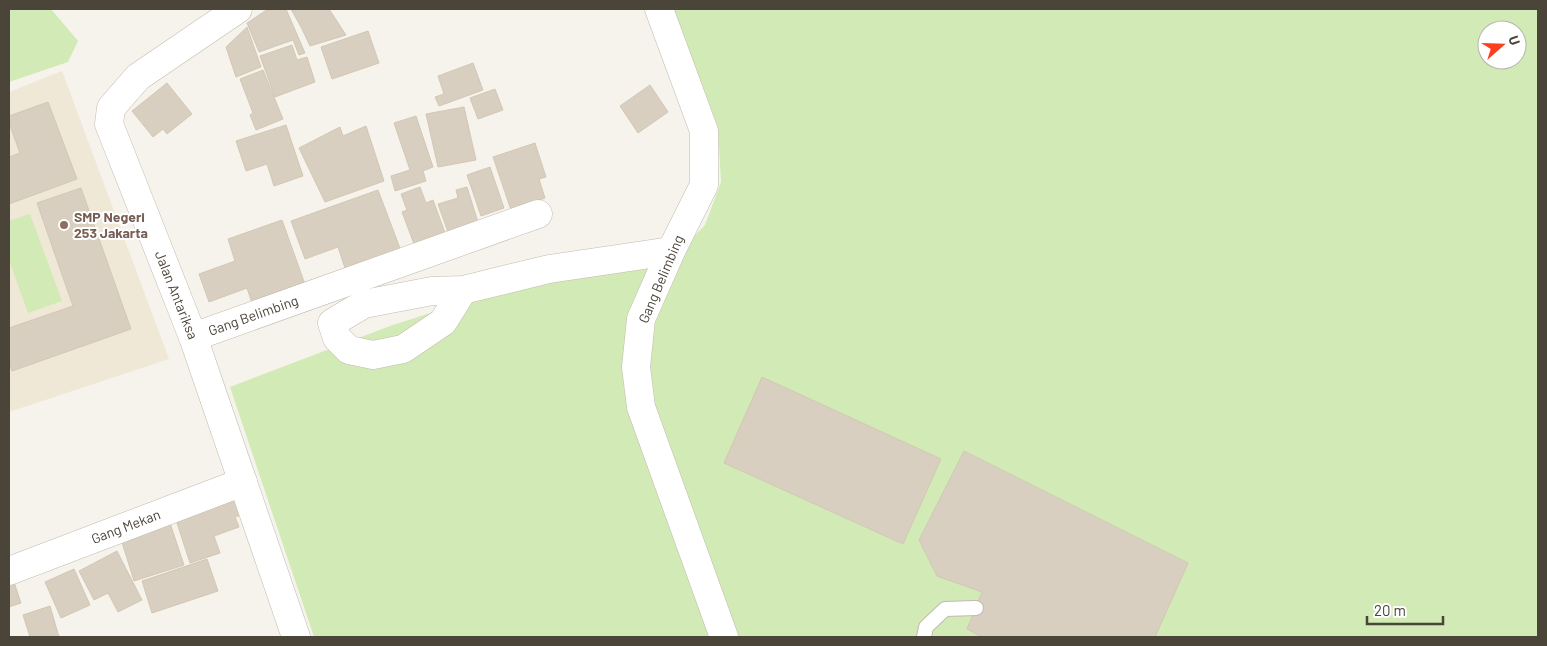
<svg xmlns="http://www.w3.org/2000/svg" width="1547" height="646" font-family="Barlow,sans-serif">
	<rect width="100%" height="100%" fill="#f6f3ec"/>
	<polygon fill="#efe8d6" points="62,71 169,359 9,412 9,92"/>
	<g fill="#d2eab5" fill-rule="evenodd">
		<polygon points="9,9 51,9 78,41 68,62 9,82"/>
		<path d="M 674,9 L 1538,9 L 1538,637 L 314,637 L 230,387 L 390,326 L 495,292 L 673,258 L 705,225 L 721,182 L 718,127 ZM 1487,30 L 1517,30 L 1517,60 L 1487,60 Z"/>
		<polygon points="30,214 62,301 28,313 9,260 9,221"/>
	</g>
	<g fill="#d8cfc1" stroke="#d3c7b4">
		<polygon points="268,9 286,9 305,53 299,55 293,40 259,52 247,23"/>
		<polygon points="291,9 329,9 346,35 310,46 301,27"/>
		<polygon points="247,27 261,67 236,77 226,47"/>
		<polygon points="368,31 379,63 332,79 321,47"/>
		<polygon points="292,45 297,60 307,57 315,82 275,97 260,56"/>
		<polygon points="473,63 483,90 439,106 435,97 444,94 438,76"/>
		<polygon points="263,70 283,119 256,130 250,115 253,113 240,79"/>
		<polygon points="167,83 192,114 167,134 163,129 153,137 132,111"/>
		<polygon points="650,85 668,112 638,133 620,106"/>
		<polygon points="495,89 503,110 478,119 470,98"/>
		<polygon points="48,102 77,179 9,204 9,157 20,153 9,123 9,116"/>
		<polygon points="464,107 476,160 438,167 426,114"/>
		<polygon points="416,116 433,167 423,171 426,181 395,191 391,176 410,170 394,123"/>
		<polygon points="286,125 303,176 274,186 267,164 246,171 236,141"/>
		<polygon points="366,126 384,181 325,202 299,148 340,127 343,136"/>
		<polygon points="535,143 546,177 539,179 545,198 511,210 493,157"/>
		<polygon points="490,167 504,208 481,216 467,175"/>
		<polygon points="420,187 426,203 433,200 448,241 417,252 402,212 407,210 401,194"/>
		<polygon points="467,187 478,222 448,232 438,204 458,198 456,190"/>
		<polygon points="81,188 131,329 12,371 9,362 9,328 73,306 37,203"/>
		<polygon points="378,190 401,251 346,271 338,247 305,259 291,221"/>
		<polygon points="282,220 306,287 253,306 247,288 209,302 199,274 235,261 228,239"/>
		<polygon points="762,377 941,459 903,544 724,463"/>
		<polygon points="964,451 1188,563 1155,637 982,637 967,629 982,592 937,576 919,540"/>
		<polygon points="242,497 247,513 235,517 239,527 214,536 220,553 190,563 176,520"/>
		<polygon points="170,523 184,565 134,581 121,539"/>
		<polygon points="117,551 142,600 118,612 108,593 94,600 79,571"/>
		<polygon points="207,559 218,591 152,613 142,581"/>
		<polygon points="74,569 90,605 61,618 45,582"/>
		<polygon points="12,576 21,603 9,607 9,577"/>
		<polygon points="50,606 59,637 30,637 23,615"/>
	</g>
	<g fill="none" stroke-linecap="round" stroke-linejoin="round">
		<defs>
			<polyline id="service" points="924,637 926,627 945,609 976,608"/>
			<g id="minor">
				<path id="s1" d="M 238,9 L 138,77 L 111,108 L 109,124 L 193,337 L 296,637"/>
				<polyline points="659,9 704,131 704,185 671,251 641,319 636,367 641,407 724,637"/>
				<polyline points="463,290 443,322 403,349 373,355 349,350 337,338 332,323 364,304 432,291 463,290 549,269 671,251"/>
				<path id="s2" d="M 193,337 L 538,214"/>
				<path id="s3" d="M 9,571 L 243,482"/>
			</g>
		</defs>
		<use href="#service" stroke="#c2bbae" stroke-width="16"/>
		<use href="#minor" stroke="#c2bbae" stroke-width="29"/>
		<use href="#service" stroke="#fff" stroke-width="14"/>
		<use href="#minor" stroke="#fff" stroke-width="28"/>
	</g>
	<circle fill="#8d6e63" stroke="#fff" stroke-width="2" cx="64" cy="225" r="5"/>
	<g text-anchor="middle" stroke-width="4" stroke-linejoin="round" paint-order="stroke">
		<g font-size="14" font-weight="bold" fill="#785e54" stroke="#fff" text-anchor="start">
			<text x="74" y="222">SMP Negeri<tspan x="74" dy="16">253 Jakarta</tspan></text>
		</g>
		<g font-size="14" fill="#4b4439" stroke="#fff">
			<text transform="translate(661 279) rotate(-67)" y="5">Gang Belimbing</text>
			<text dy="5" stroke="none"><textPath href="#s1" startOffset="362">Jalan Antariksa</textPath></text>
			<text dy="5" stroke="none"><textPath href="#s2" startOffset="64">Gang Belimbing</textPath></text>
			<text dy="5" stroke="none"><textPath href="#s3" startOffset="125">Gang Mekan</textPath></text>
		</g>
	</g>
	<rect width="1547" height="646" fill="none" stroke="#4b4439" stroke-width="20"/>
	<g transform="translate(1502 45) rotate(70)"><circle r="24" fill="#ffffff" stroke="#b7b4b0"/>
	<path d="M0-4L9 19L0 12L-9 19Z" fill="#fc3f1d"/>
	<text y="-8" font-size="14" font-weight="bold" text-anchor="middle" fill="#4b4439">U</text>
	</g>
	<path d="M1367 616v8h76v-8" fill="none" stroke="#4b4439" stroke-width="2.5"/>
	<text x="1374" y="616" font-size="15" fill="#4b4439" stroke="#ffffff" stroke-width="4" paint-order="stroke">20 m</text>
</svg>
